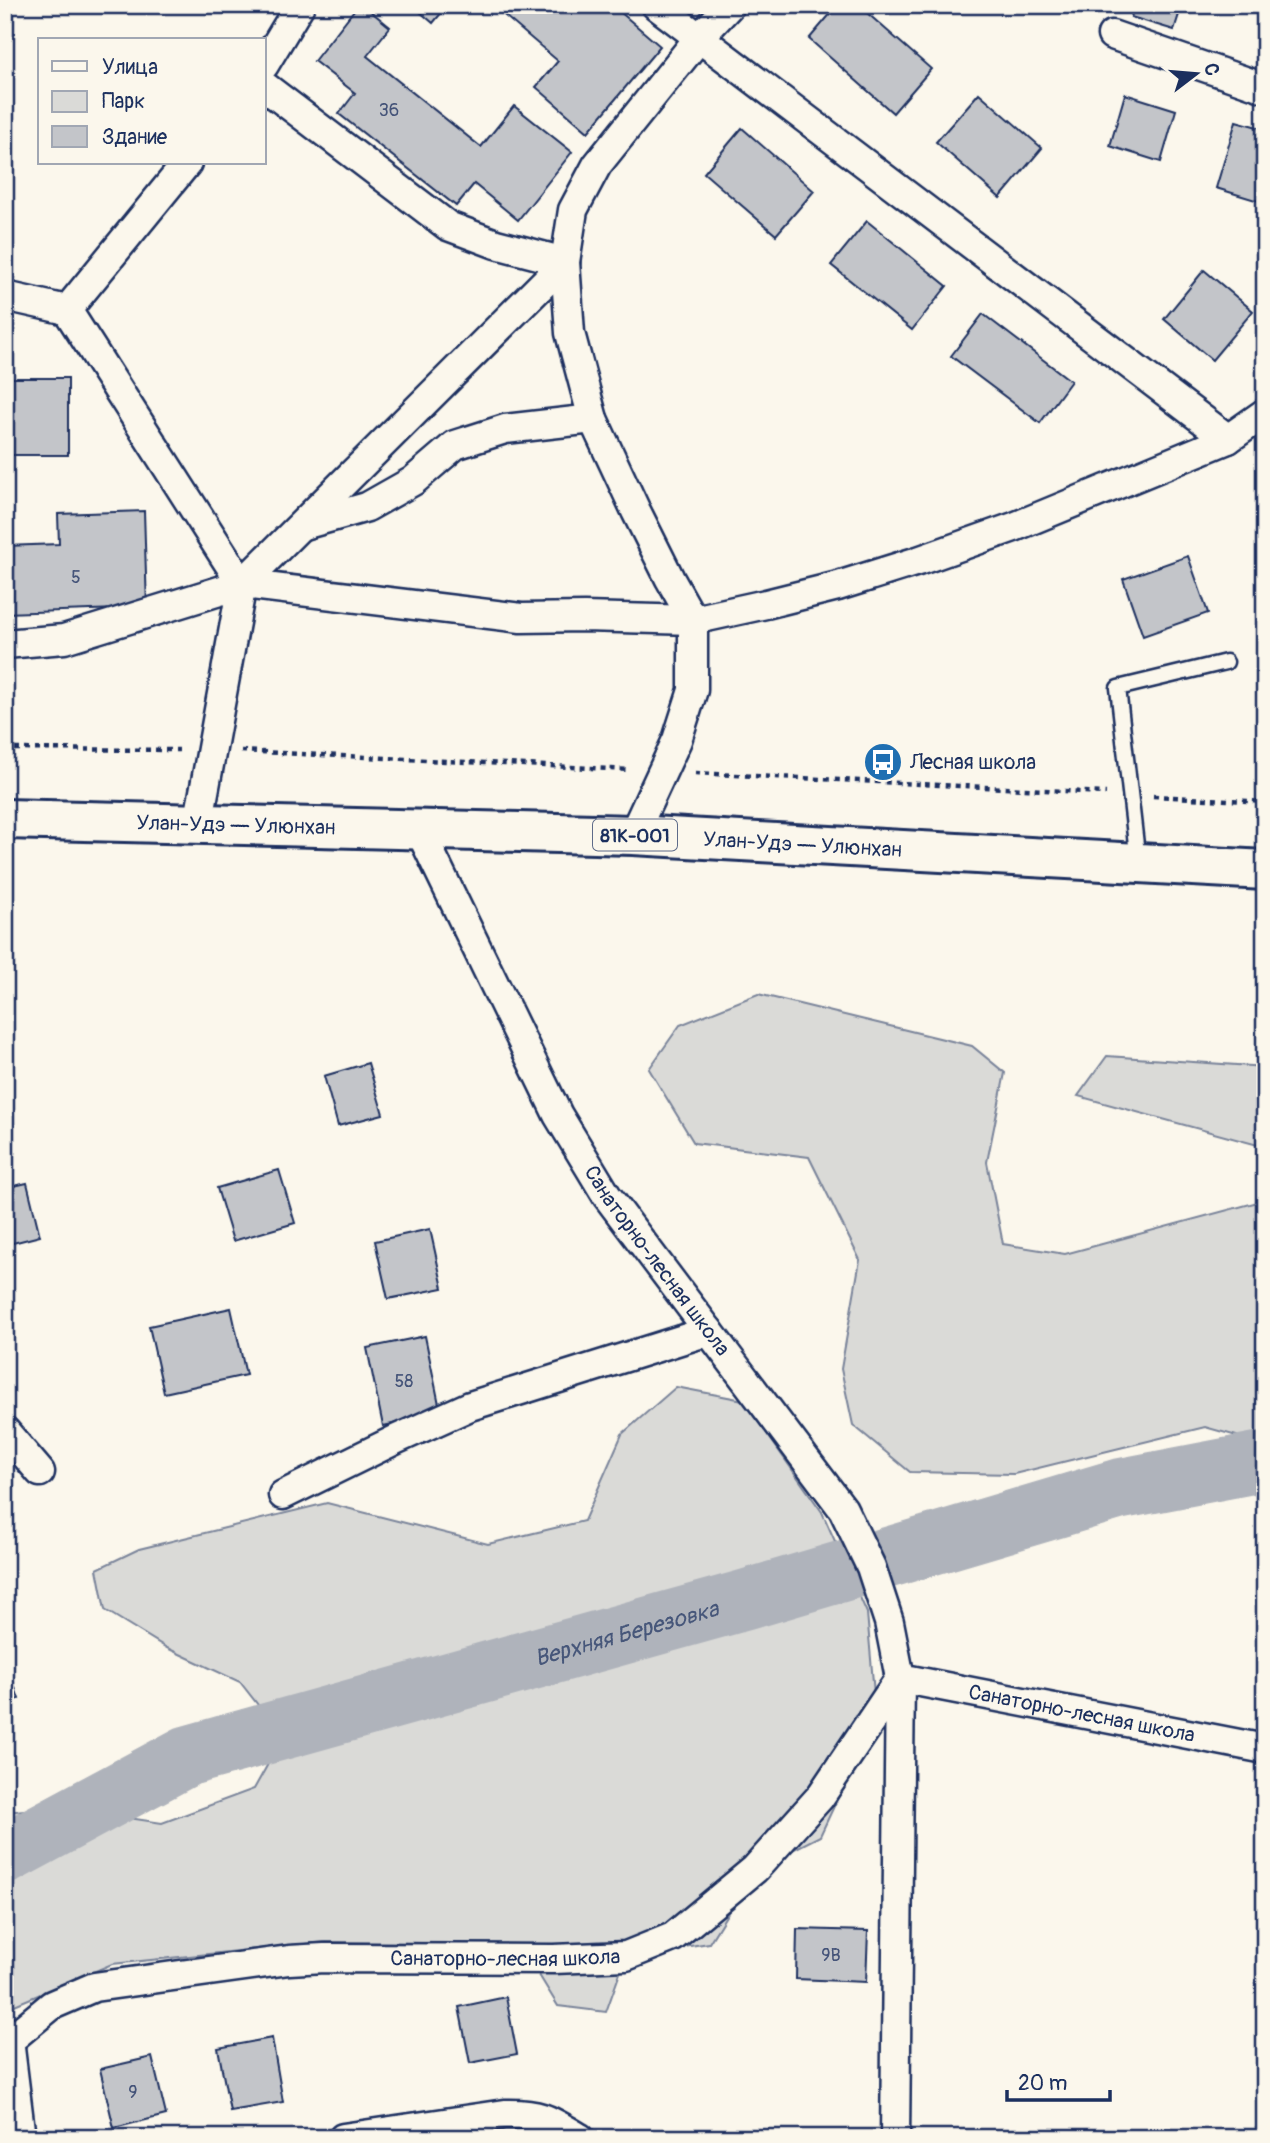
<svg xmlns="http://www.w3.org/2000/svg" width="1270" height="2143" font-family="Pangolin,sans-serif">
	<rect width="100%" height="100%" fill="#fbf7ec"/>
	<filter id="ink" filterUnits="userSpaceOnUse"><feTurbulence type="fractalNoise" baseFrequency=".0143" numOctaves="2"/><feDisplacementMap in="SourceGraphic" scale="14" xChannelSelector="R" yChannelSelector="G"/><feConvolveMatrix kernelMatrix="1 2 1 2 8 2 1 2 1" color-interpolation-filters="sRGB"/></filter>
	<g filter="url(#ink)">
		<g fill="#dadad7" stroke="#7a849a" stroke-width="2">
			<polygon points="758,994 972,1046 1005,1073 987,1162 1003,1244 1065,1254 1265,1200 1265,1444 1205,1427 1014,1474 910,1472 853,1425 841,1369 860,1260 809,1157 694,1143 649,1069 680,1025"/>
			<polygon points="1107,1056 1265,1067 1265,1147 1078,1096"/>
			<polygon points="676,1387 743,1400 822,1512 867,1613 876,1717 820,1836 755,1869 709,1943 626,1956 606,2012 558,2006 520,1944 326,1942 112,1964 5,2009 5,1812 55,1807 162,1823 254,1789 283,1737 240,1682 167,1648 105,1610 97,1569 139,1549 327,1503 488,1544 584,1521 622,1434"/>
		</g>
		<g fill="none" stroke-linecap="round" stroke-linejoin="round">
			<path stroke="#afb3bb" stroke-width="61" id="s1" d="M 5,1854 L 187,1756 L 745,1600 L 1119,1489 L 1265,1461"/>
		</g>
		<g fill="#c3c5c9" stroke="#1b2f5e" stroke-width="2">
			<polygon points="358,5 363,5 390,27 367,56 481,147 514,106 572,152 518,220 474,184 456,206 339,114 355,93 314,61"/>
			<polygon points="412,5 448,5 433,23"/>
			<polygon points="492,5 612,5 660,46 588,132 536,87 558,61"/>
			<polygon points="838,5 858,5 931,69 893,113 809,39"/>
			<polygon points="1135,5 1182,5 1174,30 1131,17"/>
			<polygon points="979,93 1042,148 1000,198 936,142"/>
			<polygon points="1125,94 1176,110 1161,162 1110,146"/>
			<polygon points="1236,121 1265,129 1265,203 1216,188"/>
			<polygon points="742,128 814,191 776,235 704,173"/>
			<polygon points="867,221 947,286 912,330 831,265"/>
			<polygon points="1204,270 1253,311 1212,360 1164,319"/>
			<polygon points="983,314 1071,381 1040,423 951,356"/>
			<polygon points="5,348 10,348 9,378 68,378 68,455 5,455"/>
			<polygon points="144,511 147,608 5,613 5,546 59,544 58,514"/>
			<polygon points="1188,556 1208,613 1143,636 1123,579"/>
			<polygon points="368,1063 383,1114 338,1126 324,1076"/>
			<polygon points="279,1170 295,1223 233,1241 217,1188"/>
			<polygon points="27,1183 40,1236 5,1245 5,1188"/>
			<polygon points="430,1229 443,1288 388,1299 375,1241"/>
			<polygon points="231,1308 246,1375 164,1393 149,1326"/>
			<polygon points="425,1336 441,1414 383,1426 367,1348"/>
			<polygon points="5,1660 19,1699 5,1704"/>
			<polygon points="797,1929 868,1931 866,1982 796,1979"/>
			<polygon points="506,1997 517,2054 470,2063 459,2007"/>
			<polygon points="272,2038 283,2102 230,2111 218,2048"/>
			<polygon points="152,2057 166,2115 114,2128 100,2069"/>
		</g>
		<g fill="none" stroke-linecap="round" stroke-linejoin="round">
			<defs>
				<polyline id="lane" points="1138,862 1118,688 1226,662"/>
				<g id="street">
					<polyline points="656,5 1228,439"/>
					<polyline points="1112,35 1265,88"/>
					<polyline points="264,65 300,5"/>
					<polyline points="264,86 448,226 496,244 565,262"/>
					<polyline points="187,163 67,310 242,584"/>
					<polyline points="5,296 67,310"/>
					<polyline points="303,525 367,507 413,481 455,445 505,429 593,419"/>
					<polyline points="5,644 64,639 242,584 521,618 584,617 693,620 766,604 838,586 918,561 1014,527 1228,439 1265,413"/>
					<polyline points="198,825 242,584 565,262"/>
					<path id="s2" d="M 420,831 L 558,1115 L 607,1196 L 843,1509 L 871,1567 L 889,1622 L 900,1678 L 1265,1749"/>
					<polyline points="633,835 677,740 693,690 693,620 670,579 636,511 593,419 570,333 565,262 573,210 597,165 699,38 730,5"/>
					<polyline points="5,1431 40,1472"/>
					<polyline points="283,1495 397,1439 470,1406 709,1331"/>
					<polyline points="9,2040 21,2138"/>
					<path id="s3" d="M 5,2044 L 52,2005 L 94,1987 L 289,1960 L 324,1958 L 554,1959 L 626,1956 L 673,1937 L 755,1869 L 820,1797 L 900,1678"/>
					<path d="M 343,2138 L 505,2114 C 541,2113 550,2120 580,2138"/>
					<polyline points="895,2138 900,1678"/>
				</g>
				<g id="primary">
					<path id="s4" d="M 5,819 L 633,835 L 1265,870"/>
				</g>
			</defs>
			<use href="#lane" stroke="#1b2f5e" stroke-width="19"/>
			<use href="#street" stroke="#1b2f5e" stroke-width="33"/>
			<use href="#primary" stroke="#1b2f5e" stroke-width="44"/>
			<g stroke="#1b2f5e" stroke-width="4.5" stroke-dasharray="5 5" stroke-linecap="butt">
				<polyline points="5,749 179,750"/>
				<polyline points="241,751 630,770"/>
				<polyline points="695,773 1106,793"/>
				<polyline points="1153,796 1265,802"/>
			</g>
			<use href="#lane" stroke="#fbf7ec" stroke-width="14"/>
			<use href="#street" stroke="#fbf7ec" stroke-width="28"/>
			<use href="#primary" stroke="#fbf7ec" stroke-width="38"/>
		</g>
	</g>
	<defs>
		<symbol id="bus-disc" viewBox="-11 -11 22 22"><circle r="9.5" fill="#1f6fb2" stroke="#fbf7ec"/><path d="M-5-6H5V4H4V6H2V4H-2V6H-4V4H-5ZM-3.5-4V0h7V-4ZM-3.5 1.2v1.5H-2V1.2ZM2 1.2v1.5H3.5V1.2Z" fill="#fff"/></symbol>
	</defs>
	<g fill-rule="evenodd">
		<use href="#bus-disc" x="861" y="740" width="44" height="44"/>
	</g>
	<g text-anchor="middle" stroke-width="5" stroke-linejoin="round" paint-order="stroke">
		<g font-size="18" fill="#455479">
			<text x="389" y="116">36</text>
			<text x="76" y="583">5</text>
			<text x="404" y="1387">58</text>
			<text x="831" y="1961">9В</text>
			<text x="133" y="2098">9</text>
		</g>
		<rect fill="#fbf7ec" stroke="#5e6b89" stroke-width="2" x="593" y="819.5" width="84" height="31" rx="5"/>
		<g font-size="19" font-weight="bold" fill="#1b2f5e">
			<text x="635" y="842">81К-001</text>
		</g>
		<g font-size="21" fill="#1b2f5e" stroke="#fbf7ec" text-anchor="start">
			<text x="910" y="769">Лесная школа</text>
		</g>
		<g font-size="21" fill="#1b2f5e" stroke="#fbf7ec">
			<text dy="7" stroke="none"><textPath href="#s4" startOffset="231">Улан-Удэ — Улюнхан</textPath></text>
			<text dy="7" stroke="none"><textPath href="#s4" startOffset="798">Улан-Удэ — Улюнхан</textPath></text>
			<text dy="7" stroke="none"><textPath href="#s2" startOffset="492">Санаторно-лесная школа</textPath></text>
			<text dy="7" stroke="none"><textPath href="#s2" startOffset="1167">Санаторно-лесная школа</textPath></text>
			<text dy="7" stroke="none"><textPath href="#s3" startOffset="520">Санаторно-лесная школа</textPath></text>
		</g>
		<g font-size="23" font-style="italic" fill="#47577a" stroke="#fbf7ec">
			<text dy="8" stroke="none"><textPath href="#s1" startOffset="663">Верхняя Березовка</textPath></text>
		</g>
	</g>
	<rect width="1270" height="2143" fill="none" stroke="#fbf7ec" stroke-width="28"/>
	<rect x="14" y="14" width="1242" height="2115" fill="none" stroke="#1b2f5e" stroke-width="2.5" filter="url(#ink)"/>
	<rect x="38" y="38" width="228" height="126" fill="#fbf7ec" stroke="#a1a7b3" stroke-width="2"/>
	<rect x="52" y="61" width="35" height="10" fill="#fbf7ec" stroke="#a1a7b3" stroke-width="2"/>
	<text x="102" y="74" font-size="21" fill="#1b2f5e">Улица</text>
	<rect x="52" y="91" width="35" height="21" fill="#dadad7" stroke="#a1a7b3" stroke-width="2"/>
	<text x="102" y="108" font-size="21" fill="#1b2f5e">Парк</text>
	<rect x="52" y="126" width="35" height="21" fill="#c3c5c9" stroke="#a1a7b3" stroke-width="2"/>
	<text x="102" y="144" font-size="21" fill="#1b2f5e">Здание</text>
	<g transform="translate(1196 74) rotate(74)" stroke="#fbf7ec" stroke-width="5" paint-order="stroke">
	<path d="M0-5L12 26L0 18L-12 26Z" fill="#1b2f5e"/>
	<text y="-10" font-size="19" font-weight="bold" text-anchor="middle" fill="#1b2f5e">С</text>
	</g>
	<path d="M1007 2090v10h103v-10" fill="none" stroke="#1b2f5e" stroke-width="3.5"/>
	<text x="1018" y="2090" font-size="21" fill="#1b2f5e" stroke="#fbf7ec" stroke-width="5" paint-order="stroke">20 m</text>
</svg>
